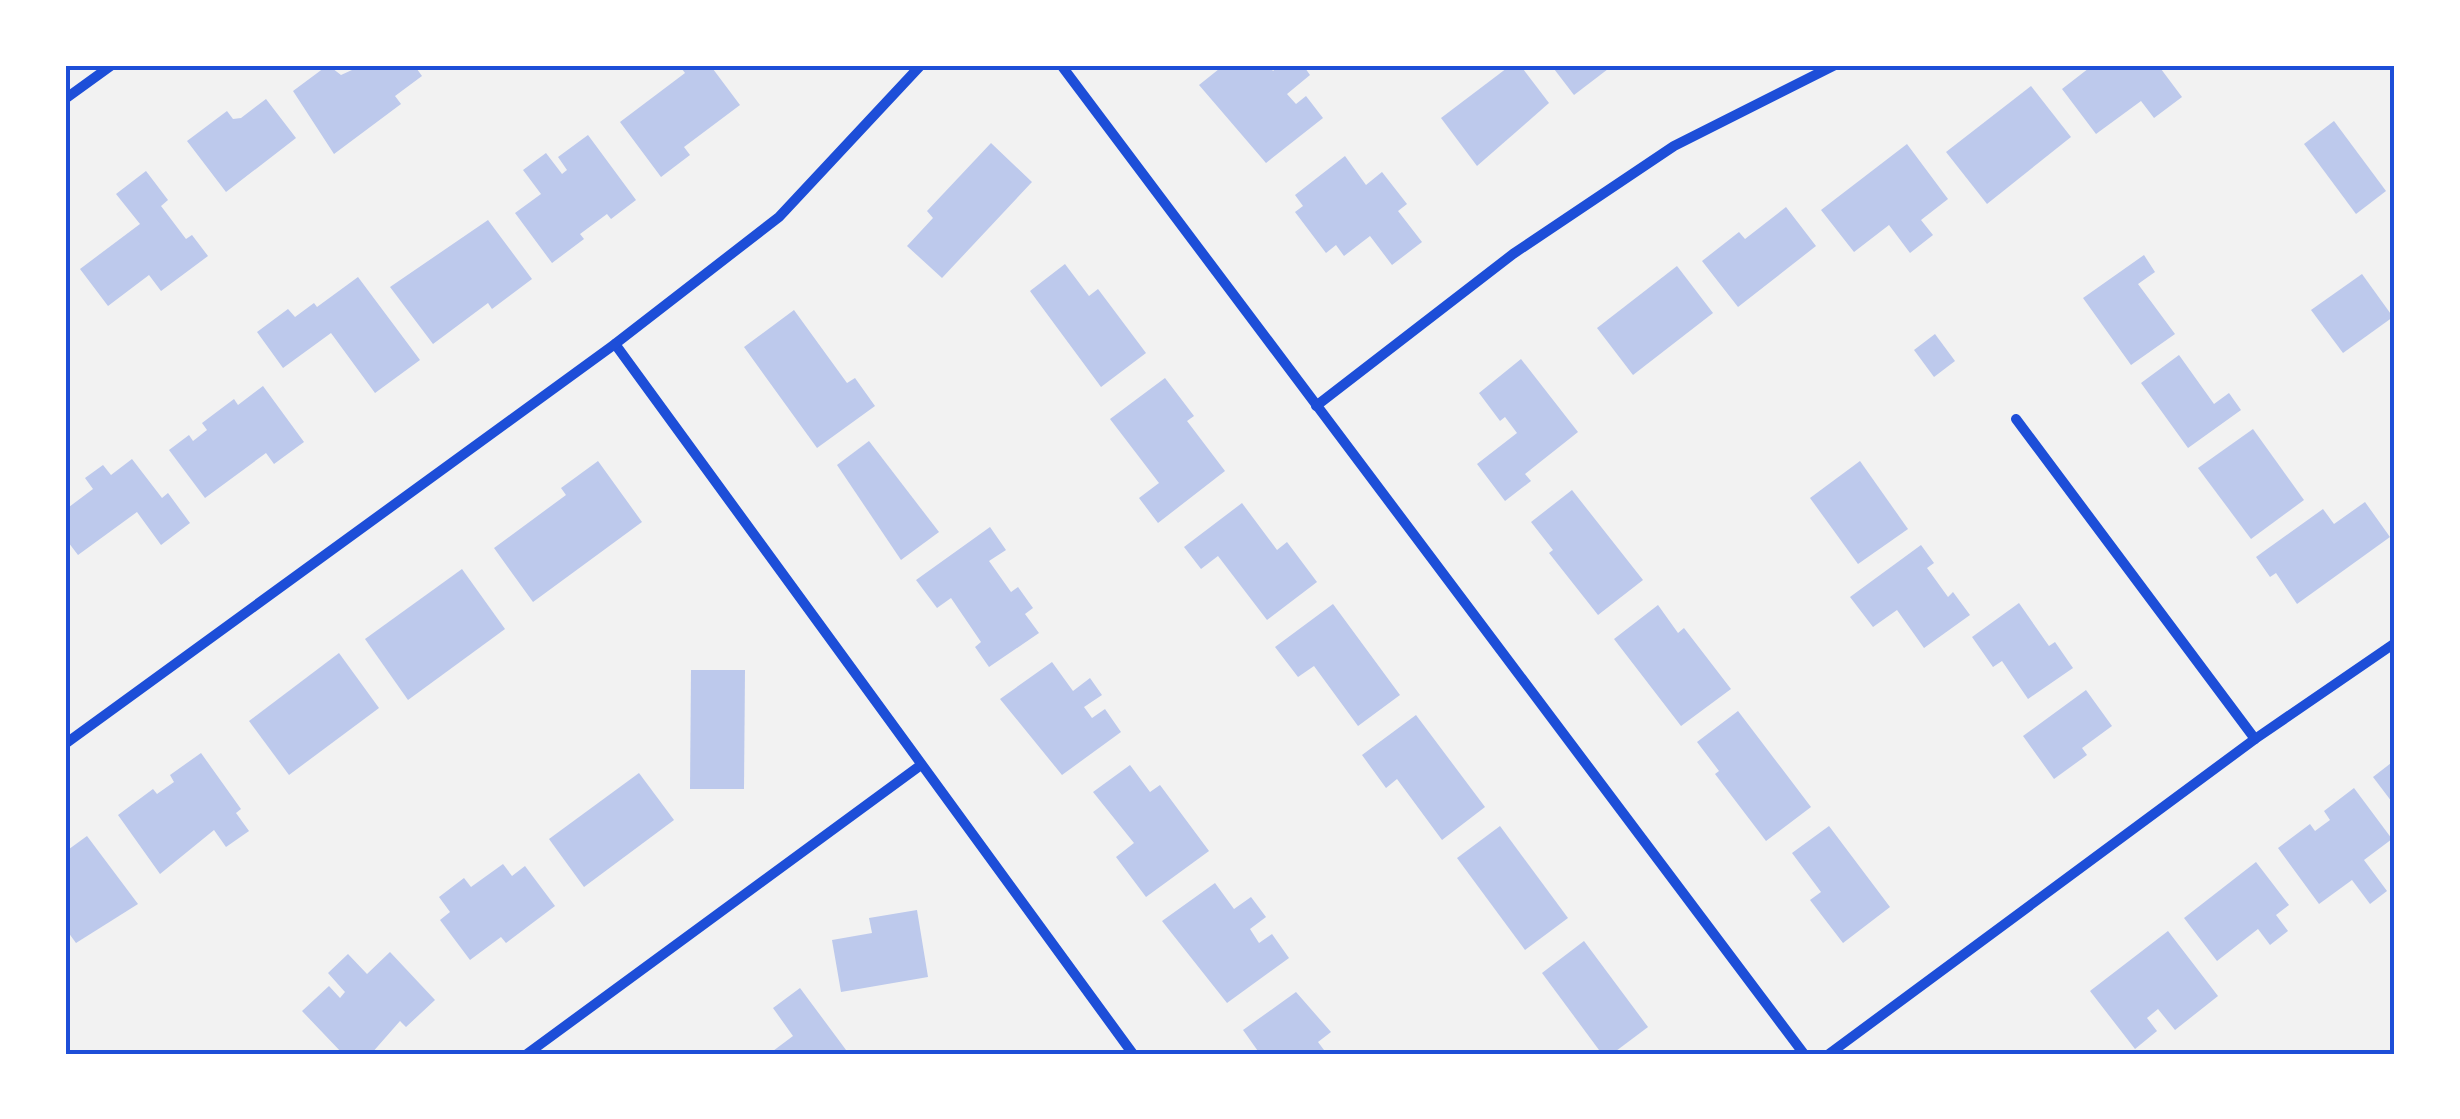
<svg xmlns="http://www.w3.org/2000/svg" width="2460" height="1119" font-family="Helvetica,sans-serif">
	<rect width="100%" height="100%" fill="#f2f2f2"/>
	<g fill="#bdc9ec">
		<polygon points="328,65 341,75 363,65 414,65 422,76 395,96 401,104 334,154 293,91"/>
		<polygon points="679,65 710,65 740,105 684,147 690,155 661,177 620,122 685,73"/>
		<polygon points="1224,65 1268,65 1273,71 1280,65 1303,65 1310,75 1287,94 1296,104 1306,96 1323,118 1266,163 1199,85"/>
		<polygon points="1511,65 1520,65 1549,103 1477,166 1441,118"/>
		<polygon points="1551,65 1605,65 1608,69 1574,95"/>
		<polygon points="2093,65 2158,65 2182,97 2154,118 2141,101 2096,134 2062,89"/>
		<polygon points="2031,86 2071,137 1987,204 1946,152"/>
		<polygon points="266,99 296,138 226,192 187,141 227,111 233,119 241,118"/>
		<polygon points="2334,121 2386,191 2356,214 2304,144"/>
		<polygon points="588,135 636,200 611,219 607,214 580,234 584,239 552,263 515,213 541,194 523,170 546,153 562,174 567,170 558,157"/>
		<polygon points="991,143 1032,182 942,278 907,246 933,218 927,211"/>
		<polygon points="1907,144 1948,199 1921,220 1933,235 1910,253 1889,225 1854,252 1821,210"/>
		<polygon points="1345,156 1366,185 1382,172 1407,204 1398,211 1422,242 1392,265 1370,236 1344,256 1336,245 1326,253 1295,212 1303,206 1295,195"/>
		<polygon points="146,171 168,200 161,206 186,239 192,235 208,256 161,291 149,275 108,306 80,269 140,224 116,194"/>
		<polygon points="1786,207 1816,246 1738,307 1702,261 1739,232 1745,239"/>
		<polygon points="488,220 532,279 492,309 488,303 433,344 390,287"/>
		<polygon points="2144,255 2155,272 2138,284 2175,334 2131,365 2083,298"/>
		<polygon points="1065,264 1089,296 1098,289 1146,353 1101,387 1030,291"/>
		<polygon points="1677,266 1713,313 1633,375 1597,328"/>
		<polygon points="2362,274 2393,317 2343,353 2311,310"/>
		<polygon points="358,277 420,360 375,393 331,333 283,368 257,332 288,309 295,317 314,303 317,307"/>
		<polygon points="794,310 847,383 855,378 875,406 817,448 744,347"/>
		<polygon points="1935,334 1955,361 1934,377 1914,350"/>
		<polygon points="2179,355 2214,404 2229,393 2241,410 2188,448 2141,383"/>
		<polygon points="1521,359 1578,432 1525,474 1531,481 1505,501 1477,464 1517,433 1505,417 1500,421 1479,393"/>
		<polygon points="1165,378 1194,416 1187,421 1225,471 1158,523 1139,498 1159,483 1110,419"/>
		<polygon points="263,386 304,442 274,464 266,453 205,498 169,450 189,435 193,441 207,430 202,423 234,399 238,405"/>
		<polygon points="2253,429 2304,500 2251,539 2198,468"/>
		<polygon points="869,441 939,532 901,560 837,465"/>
		<polygon points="132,459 162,498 168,493 190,523 161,545 137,512 78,555 65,538 65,510 93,489 85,478 103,465 111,475"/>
		<polygon points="598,461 642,522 533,602 494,548 566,495 561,488"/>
		<polygon points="1860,461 1908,529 1858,564 1810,498"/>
		<polygon points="1572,490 1643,580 1598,615 1549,553 1553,550 1531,522"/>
		<polygon points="2365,502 2390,537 2297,604 2276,573 2270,577 2256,557 2323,509 2334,524"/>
		<polygon points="1242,503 1277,550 1287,542 1317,582 1267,620 1218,556 1201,569 1184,547"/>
		<polygon points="990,527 1006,550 989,561 1011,592 1018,587 1033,608 1025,614 1039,633 989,667 975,647 981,642 951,598 937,608 916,580"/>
		<polygon points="1921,545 1934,563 1927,568 1948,597 1953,592 1970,615 1924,648 1897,610 1873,627 1850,597"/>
		<polygon points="462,569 505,629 408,700 365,639"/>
		<polygon points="2019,603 2049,646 2055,642 2073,668 2028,699 2002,661 1993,667 1972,637"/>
		<polygon points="1333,604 1400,695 1358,726 1314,666 1298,677 1275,647"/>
		<polygon points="1658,605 1678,633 1684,628 1731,689 1681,726 1614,639"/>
		<polygon points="339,653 379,708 289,775 249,721"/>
		<polygon points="1052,662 1073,691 1090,678 1102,695 1084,707 1092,718 1105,709 1121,732 1062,775 1000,699"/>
		<polygon points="691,670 745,670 744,789 690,789"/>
		<polygon points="2086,690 2112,726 2082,748 2087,755 2054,779 2023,736"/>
		<polygon points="1738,711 1811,807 1766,841 1715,774 1719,771 1697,742"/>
		<polygon points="1416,715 1485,807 1442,840 1397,779 1386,788 1362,755"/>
		<polygon points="201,753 241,809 236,813 249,831 226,847 214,830 160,874 118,815 153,789 157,794 174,782 170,775"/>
		<polygon points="2395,760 2395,806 2373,777"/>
		<polygon points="1130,765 1150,792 1160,785 1209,851 1146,897 1116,857 1134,843 1093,792"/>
		<polygon points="639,773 674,820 584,887 549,839"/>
		<polygon points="2354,788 2392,839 2364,860 2387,891 2370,904 2352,880 2319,904 2278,848 2310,824 2315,831 2330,820 2324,811"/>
		<polygon points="1500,826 1568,918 1525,950 1457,858"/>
		<polygon points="1829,826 1890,907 1843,943 1810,900 1821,892 1792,853"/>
		<polygon points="87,836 138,904 76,943 65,928 65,852"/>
		<polygon points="2256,862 2289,905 2276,915 2288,931 2270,945 2258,929 2217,961 2184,918"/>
		<polygon points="503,864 512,876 525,866 555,906 506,943 501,937 470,960 440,920 450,912 439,897 464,878 471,887"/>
		<polygon points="1215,883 1234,909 1251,897 1266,917 1250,929 1259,943 1272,934 1289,958 1227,1003 1162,921"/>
		<polygon points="917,910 928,977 841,992 832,940 872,933 869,918"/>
		<polygon points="2168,931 2218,996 2175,1030 2158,1009 2147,1018 2157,1031 2135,1049 2090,991"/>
		<polygon points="1584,941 1648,1027 1612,1054 1602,1054 1542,973"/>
		<polygon points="390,952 435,1000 406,1027 400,1021 371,1054 343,1054 302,1011 329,986 340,998 345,992 328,973 348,954 367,974"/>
		<polygon points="800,988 849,1054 769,1054 793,1036 773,1008"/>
		<polygon points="1296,992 1331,1032 1318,1042 1327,1054 1260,1054 1243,1030"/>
	</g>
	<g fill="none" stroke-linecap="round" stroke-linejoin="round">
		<g stroke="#1d4ed8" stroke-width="10">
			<polyline points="1061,65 1804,1054"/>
			<polyline points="65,99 112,65"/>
			<polyline points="615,344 1133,1054"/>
			<polyline points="1316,406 1513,254 1674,146 1835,65"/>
			<polyline points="2016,419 2255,739"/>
			<polyline points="65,744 615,344 779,217 921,65"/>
			<polyline points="527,1054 921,765"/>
			<polyline points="1829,1054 2255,739 2395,643"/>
		</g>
	</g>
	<rect width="2460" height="1119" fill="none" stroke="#ffffff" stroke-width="135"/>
	<rect x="68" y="68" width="2324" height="984" fill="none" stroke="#1d4ed8" stroke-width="4"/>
</svg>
